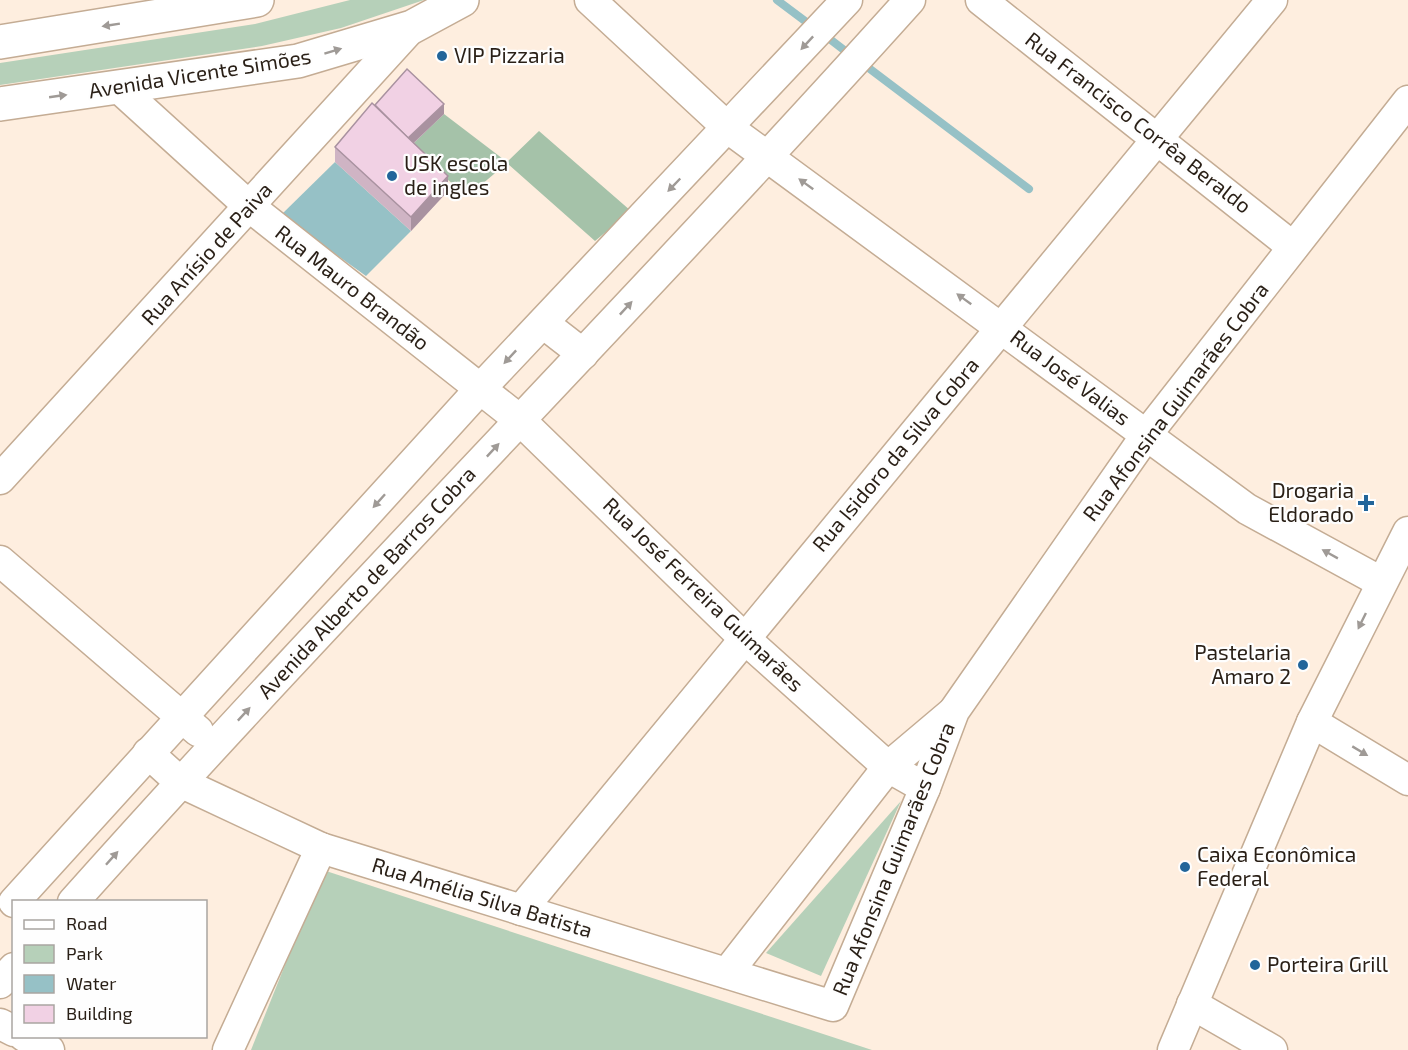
<svg xmlns="http://www.w3.org/2000/svg" width="1408" height="1050" font-family="'Exo 2',sans-serif">
	<rect width="100%" height="100%" fill="#feeedf"/>
	<g fill="#b6d0b9">
		<polygon points="350,0 424,0 341,28 262,46 0,85 0,63 255,24"/>
		<polygon points="901,801 821,976 766,953"/>
		<polygon points="323,870 872,1050 251,1050"/>
	</g>
	<polygon fill="#a5c2a9" points="444,114 507,162 539,131 631,211 595,241 507,163 468,196 408,148"/>
	<polygon fill="#96c1c6" points="335,162 411,231 366,276 281,215"/>
	<g fill="none" stroke-linecap="round" stroke-linejoin="round">
		<g stroke="#96c1c6" stroke-width="8">
			<polyline points="777,0 805,21"/>
			<polyline points="831,40 844,50"/>
			<polyline points="870,69 1029,189"/>
		</g>
		<defs>
			<g id="minor">
				<polyline points="590,0 728,128 1247,509 1381,582"/>
				<polyline points="981,0 1293,247"/>
				<polyline points="119,88 250,207 521,421 744,638 888,767 925,788"/>
				<polyline points="543,323 583,354"/>
				<polyline points="0,479 412,27"/>
				<polyline points="0,561 198,731"/>
				<polyline points="1312,722 1408,780"/>
				<polyline points="148,753 180,782 321,848 833,1006 925,788 954,711 1147,434 1408,101"/>
				<polyline points="14,902 480,389 847,0"/>
				<path d="M 73,902 C 346,596 636,305 910,0"/>
				<polyline points="521,910 1272,0"/>
				<polyline points="727,973 888,767 952,713"/>
				<polyline points="0,983 14,968"/>
				<polyline points="1192,1004 1272,1050"/>
				<polyline points="0,1024 14,1031"/>
				<polyline points="24,1036 49,1050"/>
				<polyline points="228,1050 321,848"/>
				<polyline points="1173,1050 1312,722 1408,532"/>
			</g>
			<g id="major">
				<polyline points="0,42 257,0"/>
				<polyline points="0,104 298,61 412,27 462,0"/>
			</g>
		</defs>
		<use href="#minor" stroke="#c4ac94" stroke-width="33"/>
		<use href="#major" stroke="#c4ac94" stroke-width="36"/>
		<use href="#minor" stroke="#fff" stroke-width="30"/>
		<use href="#major" stroke="#fff" stroke-width="33"/>
	</g>
	<polygon fill="#cfb4c4" points="375,105 444,114 414,143 448,191 411,231 335,162 335,147"/>
	<g fill="#a992a0">
		<polygon points="444,104 444,114 408,148 408,138"/>
		<polygon points="448,176 448,191 411,231 411,217"/>
	</g>
	<g fill="#f1d1e4" stroke="#a992a0" stroke-width="1.5">
		<polygon points="407,69 444,104 408,138 375,105"/>
		<polygon points="372,103 448,176 411,217 335,147"/>
	</g>
	<defs><path id="oneway-solid" d="M-6-.8H1V-3.2L6.5 0L1 3.2V.8H-6Z" transform="scale(1.5)"/></defs>
	<g fill="#9f9a96">
		<use href="#oneway-solid" transform="translate(111 25) rotate(171)"/>
		<use href="#oneway-solid" transform="translate(807 43) rotate(133)"/>
		<use href="#oneway-solid" transform="translate(333 51) rotate(-17)"/>
		<use href="#oneway-solid" transform="translate(58 96) rotate(-8)"/>
		<use href="#oneway-solid" transform="translate(806 184) rotate(-144)"/>
		<use href="#oneway-solid" transform="translate(674 185) rotate(134)"/>
		<use href="#oneway-solid" transform="translate(964 299) rotate(-144)"/>
		<use href="#oneway-solid" transform="translate(626 308) rotate(-47)"/>
		<use href="#oneway-solid" transform="translate(510 357) rotate(133)"/>
		<use href="#oneway-solid" transform="translate(493 450) rotate(-47)"/>
		<use href="#oneway-solid" transform="translate(379 501) rotate(132)"/>
		<use href="#oneway-solid" transform="translate(1330 554) rotate(-151)"/>
		<use href="#oneway-solid" transform="translate(1362 621) rotate(116)"/>
		<use href="#oneway-solid" transform="translate(244 714) rotate(-47)"/>
		<use href="#oneway-solid" transform="translate(1360 751) rotate(31)"/>
		<use href="#oneway-solid" transform="translate(112 858) rotate(-48)"/>
	</g>
	<g fill="#22659a" stroke="#fefefe" stroke-width="2">
		<circle cx="442" cy="56" r="6"/>
		<circle cx="392" cy="176" r="6"/>
		<path d="M1363 494h6v6h6v6h-6v6h-6v-6h-6v-6h6z"/>
		<circle cx="1303" cy="665" r="6"/>
		<circle cx="1185" cy="867" r="6"/>
		<circle cx="1255" cy="965" r="6"/>
	</g>
	<g text-anchor="middle" stroke-width="4.5" stroke-linejoin="round" paint-order="stroke">
		<g font-size="21" fill="#291f16" stroke="#fefefe" text-anchor="start">
			<text x="454" y="63">VIP Pizzaria</text>
			<text x="404" y="171">USK escola<tspan x="404" dy="24">de ingles</tspan></text>
			<text x="1354" y="498" text-anchor="end">Drogaria<tspan x="1354" dy="24">Eldorado</tspan></text>
			<text x="1291" y="660" text-anchor="end">Pastelaria<tspan x="1291" dy="24">Amaro 2</tspan></text>
			<text x="1197" y="862">Caixa Econômica<tspan x="1197" dy="24">Federal</tspan></text>
			<text x="1267" y="972">Porteira Grill</text>
		</g>
		<g font-size="21" fill="#291f16" stroke="#fefefe">
			<text transform="translate(200 74) rotate(-9)" y="7">Avenida Vicente Simões</text>
			<text transform="translate(1138 123) rotate(38)" y="7">Rua Francisco Corrêa Beraldo</text>
			<text transform="translate(207 254) rotate(-48)" y="7">Rua Anísio de Paiva</text>
			<text transform="translate(352 288) rotate(38)" y="7">Rua Mauro Brandão</text>
			<text transform="translate(1070 378) rotate(37)" y="7">Rua José Valias</text>
			<text transform="translate(1176 402) rotate(-53)" y="7">Rua Afonsina Guimarães Cobra</text>
			<text transform="translate(896 455) rotate(-50)" y="7">Rua Isidoro da Silva Cobra</text>
			<text transform="translate(367 583) rotate(-47)" y="7">Avenida Alberto de Barros Cobra</text>
			<text transform="translate(703 595) rotate(44)" y="7">Rua José Ferreira Guimarães</text>
			<text transform="translate(894 859) rotate(-68)" y="7">Rua Afonsina Guimarães Cobra</text>
			<text transform="translate(482 898) rotate(17)" y="7">Rua Amélia Silva Batista</text>
		</g>
	</g>
	<rect x="12" y="900" width="195" height="138" fill="#fefefe" stroke="#a9a5a1" stroke-width="1.5"/>
	<rect x="24" y="920" width="30" height="9" fill="#ffffff" stroke="#a9a5a1" stroke-width="1.5"/>
	<text x="66" y="930" font-size="18" fill="#291f16">Road</text>
	<rect x="24" y="945" width="30" height="18" fill="#b6d0b9" stroke="#a9a5a1" stroke-width="1.5"/>
	<text x="66" y="960" font-size="18" fill="#291f16">Park</text>
	<rect x="24" y="975" width="30" height="18" fill="#96c1c6" stroke="#a9a5a1" stroke-width="1.5"/>
	<text x="66" y="990" font-size="18" fill="#291f16">Water</text>
	<rect x="24" y="1005" width="30" height="18" fill="#f1d1e4" stroke="#a9a5a1" stroke-width="1.5"/>
	<text x="66" y="1020" font-size="18" fill="#291f16">Building</text>
</svg>
